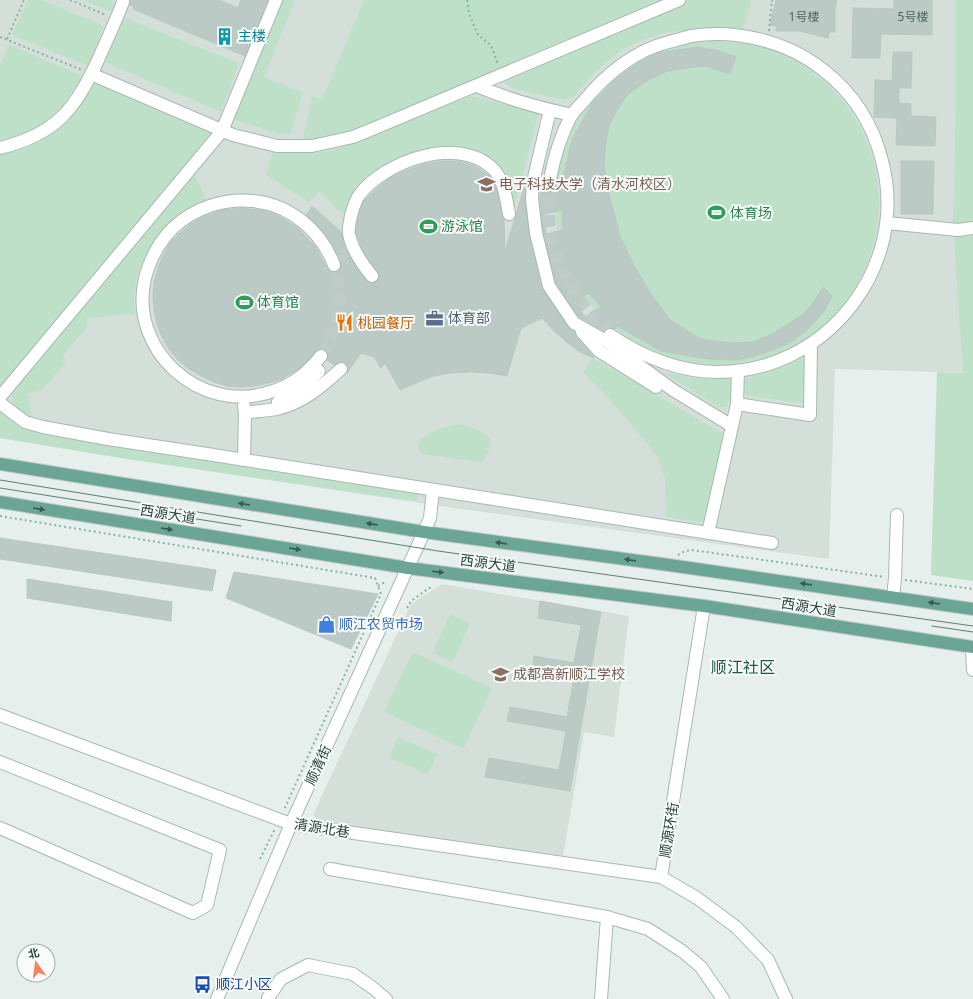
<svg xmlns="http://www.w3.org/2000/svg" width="973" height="999" font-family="'Noto Sans','Noto Sans SC',sans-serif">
	<rect width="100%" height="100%" fill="#e6efeb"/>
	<g fill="#d4dfda">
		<polygon points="0,0 973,0 973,373 835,369 829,559 454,508 121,458 0,438"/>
		<polygon points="442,584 629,616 614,737 584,732 563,856 324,824 313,815 411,604"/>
	</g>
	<g fill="#bfe0c8">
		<polygon points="28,0 42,0 104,26 88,66 12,35"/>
		<polygon points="83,0 109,0 116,3 112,12"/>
		<polygon points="281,0 295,0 264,77 303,93 290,134 279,134 233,119"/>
		<polygon points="364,0 662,0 353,130 320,140 305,141 303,137 312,96 322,100"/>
		<polygon points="682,0 752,0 741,34 704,30 667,32 635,43 612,57 593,74 574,97 564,100 511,88 501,79"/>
		<polygon points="956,0 973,0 973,581 931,575 937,372 963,373 953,223 956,102"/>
		<polygon points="125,18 239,63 221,112 107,63 106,56"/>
		<circle cx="717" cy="203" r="162"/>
		<path d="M 9,45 L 83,76 C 56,115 48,129 0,143 L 0,65 Z"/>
		<path d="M 96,83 L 210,131 L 210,137 L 0,388 L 0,154 C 48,149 69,118 96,83 Z"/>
		<polygon points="471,96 539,112 514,208 511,199 481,154 470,149 455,146 429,148 398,158 359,185 351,201 348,213 337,210 319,191 309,202 266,175 273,151 301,153 326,152 349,145"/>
		<path d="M 194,173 L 208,203 L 150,250 L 141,265 L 136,282 L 134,302 L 135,314 L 87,318 L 88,326 L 63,355 L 66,363 L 41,390 L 28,394 L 32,418 C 18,410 7,407 14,388 Z"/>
		<polygon points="810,352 806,401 800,403 747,396 743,389 746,378 780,368"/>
		<polygon points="593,358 724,434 711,517 704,523 666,517 665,479 658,457 608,397 583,373"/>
		<polygon points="664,373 695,378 728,376 733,383 728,406 720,408"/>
		<polygon points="0,412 15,424 32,431 62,438 418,494 416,501 121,458 0,438"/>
		<polygon points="459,424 478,429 490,438 489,451 481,462 422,454 418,446 421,438 438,429"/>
		<polygon points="450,614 470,623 453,662 432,653"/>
		<polygon points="413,652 492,688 463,749 384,712"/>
		<polygon points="398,737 437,754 428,774 389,758"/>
	</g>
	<g fill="#bbcac4" stroke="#b8c9c2" fill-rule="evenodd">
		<polygon points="130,0 219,0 238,8 241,0 268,0 245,56 133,9 134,6 130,5"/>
		<polygon points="776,0 837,0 835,9 835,32 829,32 828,38 800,31 776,31 776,26 770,25"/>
		<polygon points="894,0 932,0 932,35 881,34 880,58 852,58 853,8 894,9"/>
		<path d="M 696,47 L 716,50 L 736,57 L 730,74 L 706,66 L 685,68 L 668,71 L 648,80 L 628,94 L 617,110 L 610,123 L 606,139 L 604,164 L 609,194 L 620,236 L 635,267 L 651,294 L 669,319 L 700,339 L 731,343 L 753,342 L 772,334 L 802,315 L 810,307 L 823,287 L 832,296 L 824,312 L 806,331 L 788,344 L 762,354 L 737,360 L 707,359 L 661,351 L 617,326 L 615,329 L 610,328 L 604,331 L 579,317 L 556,283 L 543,232 L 540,199 L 541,181 L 543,180 L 545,184 L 548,186 L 552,186 L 556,184 L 558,178 L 563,177 L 572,140 L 593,102 L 616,79 L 637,64 L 648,58 L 659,53 ZM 562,210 L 563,230 L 546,234 L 544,214 ZM 589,293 L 601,307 L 586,317 L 573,302 Z"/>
		<polygon points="893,52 912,52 911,88 899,88 899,103 911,104 911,116 936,117 935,146 896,145 897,118 874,117 875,80 892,81"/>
		<polygon points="442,161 458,161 473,165 490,176 497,191 502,215 504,219 505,252 525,184 525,200 529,234 542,288 568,327 575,332 576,337 594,357 593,358 580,352 570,345 554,331 542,318 521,328 507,376 489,373 471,372 450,373 433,376 400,390 385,363 381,368 374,357 361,353 347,373 348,368 346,364 340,362 334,365 327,360 328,354 326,351 319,349 301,367 282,379 269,383 255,386 241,387 227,386 214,382 201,376 189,369 178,360 169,349 162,337 157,324 154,310 153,296 154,282 158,268 163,255 170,243 180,233 189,225 203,217 222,210 242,208 265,211 277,215 298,228 315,246 329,271 333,272 337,272 340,269 341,265 335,249 318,226 306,215 312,206 341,232 345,248 352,260 366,281 370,283 374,283 379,279 379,274 364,253 356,233 358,218 363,202 377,188 390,178 407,170 424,164"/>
		<polygon points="901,161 934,161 933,214 901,214"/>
		<polygon points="0,538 216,570 212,591 0,559"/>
		<polygon points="234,572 378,594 351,649 226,598"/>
		<polygon points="27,579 172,602 171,621 27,598"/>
		<polygon points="540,601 601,612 570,791 485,777 489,758 559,770 566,731 507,721 510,707 567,717 574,678 532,671 534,656 574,663 581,625 538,618"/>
	</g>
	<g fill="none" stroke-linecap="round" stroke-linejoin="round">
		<g stroke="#bfccc8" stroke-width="12" stroke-dasharray="12 6" stroke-linecap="butt">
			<path d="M 550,179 C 542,242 565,292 610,335"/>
			<polyline points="335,258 353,251"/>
			<path d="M 321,356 C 339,328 345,298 334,265"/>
		</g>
		<defs>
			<g id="minor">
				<polyline points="91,74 233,135 277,146 312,146 353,137 375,128 679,0"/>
				<path d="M 477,86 C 507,99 540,108 572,115"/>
				<polyline points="550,110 533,182 532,199 536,233 549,286 574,323 606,341 673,390 732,426"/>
				<path d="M 0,148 C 57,134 75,109 99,58 C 107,39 116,21 123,2"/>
				<path d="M 550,179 C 554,158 561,135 571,116 C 574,111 579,106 583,102 C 605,75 635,50 669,42 C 677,40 684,38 691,36 C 736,29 786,41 822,69 C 852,92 873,124 882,161 C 910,266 827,372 718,372 C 678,372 643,357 610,335"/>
				<polyline points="887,223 958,230 973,228"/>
				<path d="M 372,276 C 362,264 352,250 349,234 C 348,228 350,221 351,216 C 353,208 355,200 360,194 C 386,161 456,136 491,167 C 504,178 506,198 509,214"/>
				<polyline points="582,332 599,351 656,387"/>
				<path d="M 321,356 C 307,373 292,386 270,392 C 200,415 128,350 145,278 C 150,259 159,242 173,228 C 194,208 224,198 253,201 C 291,205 321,231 334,265"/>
				<polyline points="0,397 222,131 276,0"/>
				<polyline points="278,402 301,390 319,371"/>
				<polyline points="0,403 25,422 43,427 108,439 207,454 772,543"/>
				<polyline points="737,404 810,415 811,344"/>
				<polyline points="244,406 245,413 244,460"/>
				<path d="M 245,413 C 255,411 266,411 276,409 C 302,404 322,386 341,369"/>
				<polyline points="708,533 737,404 738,371"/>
				<polyline points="893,597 895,578 897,515"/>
				<polyline points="704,606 661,877 697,898 736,927 768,960 786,999"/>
				<polyline points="972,647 973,670"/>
				<polyline points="0,715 291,824 661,877"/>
				<polyline points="0,762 220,850 207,905 193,913 0,828"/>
				<polyline points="330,869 607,917 648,929 682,951 701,967 723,999"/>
				<polyline points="217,999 291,824 424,532 430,518 433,490"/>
				<polyline points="269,999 268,998 281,979 308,965 353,974 373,988 386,999"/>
				<polyline points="601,999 607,917"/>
			</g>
			<g id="major">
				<polyline points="0,464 424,532 669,565 973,609"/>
				<polyline points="0,502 408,568 704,606 973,647"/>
			</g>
		</defs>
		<use href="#minor" stroke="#a8b8b2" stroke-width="14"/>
		<use href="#major" stroke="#c2cac8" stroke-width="14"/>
		<g stroke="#86b3a5" stroke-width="2" stroke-dasharray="2 3" stroke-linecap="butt">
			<polyline points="70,0 106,15"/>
			<polyline points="467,0 469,14 478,35 491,45 498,65"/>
			<polyline points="769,31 772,0"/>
			<polyline points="0,37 82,70"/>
			<polyline points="7,39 24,0"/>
			<polyline points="0,516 375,578 381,594 284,810"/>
			<polyline points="678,555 685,551 692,550 885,577"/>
			<polyline points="905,580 973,589"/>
			<polyline points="378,586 385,582"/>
			<polyline points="407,608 411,601 429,588 433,588"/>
			<polyline points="260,859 275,829"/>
		</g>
		<use href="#minor" stroke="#fff" stroke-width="12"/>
		<use href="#major" stroke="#6aa596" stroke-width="12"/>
		<g stroke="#5f7d75" stroke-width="1">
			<polyline points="0,480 438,551 973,626"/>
			<polyline points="0,488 241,526"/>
			<polyline points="932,626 973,632"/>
		</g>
	</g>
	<defs><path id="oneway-solid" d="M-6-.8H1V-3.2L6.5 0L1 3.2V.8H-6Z"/></defs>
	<g fill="#365b51">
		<use href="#oneway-solid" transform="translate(244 504) rotate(-171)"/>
		<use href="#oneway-solid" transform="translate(39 509) rotate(9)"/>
		<use href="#oneway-solid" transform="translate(372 524) rotate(-171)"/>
		<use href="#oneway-solid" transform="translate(167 529) rotate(9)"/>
		<use href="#oneway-solid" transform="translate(501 543) rotate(-172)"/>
		<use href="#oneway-solid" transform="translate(295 549) rotate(9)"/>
		<use href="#oneway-solid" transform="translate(630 560) rotate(-172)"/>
		<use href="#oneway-solid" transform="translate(438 572) rotate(7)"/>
		<use href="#oneway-solid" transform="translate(806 584) rotate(-172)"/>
		<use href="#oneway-solid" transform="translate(934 603) rotate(-171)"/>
	</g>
	<defs>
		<symbol id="building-bare" viewBox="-9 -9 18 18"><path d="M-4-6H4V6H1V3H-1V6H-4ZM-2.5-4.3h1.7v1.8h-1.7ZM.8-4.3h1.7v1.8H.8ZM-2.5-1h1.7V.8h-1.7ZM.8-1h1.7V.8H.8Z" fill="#0f9aa8" stroke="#f7fbf9" stroke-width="2.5" paint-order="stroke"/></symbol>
		<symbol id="university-bare" viewBox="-9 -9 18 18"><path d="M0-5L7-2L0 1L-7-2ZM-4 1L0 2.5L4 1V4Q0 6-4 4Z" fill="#8d6e63" stroke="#f7fbf9" stroke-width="2.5" paint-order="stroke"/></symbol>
		<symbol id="stadium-bare" viewBox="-9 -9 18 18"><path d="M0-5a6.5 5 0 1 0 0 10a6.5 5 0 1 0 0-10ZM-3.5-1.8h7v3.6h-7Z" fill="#2e9e5b" stroke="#f7fbf9" stroke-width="2.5" paint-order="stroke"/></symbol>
		<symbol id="office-bare" viewBox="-9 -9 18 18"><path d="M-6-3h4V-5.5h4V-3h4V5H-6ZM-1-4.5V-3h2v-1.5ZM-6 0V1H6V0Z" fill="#5c6f8a" stroke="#f7fbf9" stroke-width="2.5" paint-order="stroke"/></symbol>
		<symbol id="restaurant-bare" viewBox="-9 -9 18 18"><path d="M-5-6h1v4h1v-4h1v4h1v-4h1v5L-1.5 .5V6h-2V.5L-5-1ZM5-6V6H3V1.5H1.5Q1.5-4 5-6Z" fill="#e8710a" stroke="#f7fbf9" stroke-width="2.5" paint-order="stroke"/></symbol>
		<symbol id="shop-bare" viewBox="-9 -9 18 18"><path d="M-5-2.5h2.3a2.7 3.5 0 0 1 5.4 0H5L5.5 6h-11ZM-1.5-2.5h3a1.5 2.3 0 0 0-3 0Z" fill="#3f7fe0" stroke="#f7fbf9" stroke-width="2.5" paint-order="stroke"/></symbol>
		<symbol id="school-bare" viewBox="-9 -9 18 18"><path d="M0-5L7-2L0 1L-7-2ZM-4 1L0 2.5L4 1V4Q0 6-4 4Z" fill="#8d6e63" stroke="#f7fbf9" stroke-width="2.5" paint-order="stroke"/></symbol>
		<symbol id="bus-bare" viewBox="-9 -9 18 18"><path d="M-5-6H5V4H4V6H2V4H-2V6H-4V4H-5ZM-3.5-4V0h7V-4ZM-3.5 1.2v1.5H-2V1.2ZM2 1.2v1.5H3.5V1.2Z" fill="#1a4fb4" stroke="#f7fbf9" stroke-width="2.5" paint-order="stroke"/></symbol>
	</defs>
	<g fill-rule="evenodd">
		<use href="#building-bare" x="212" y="24" width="25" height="25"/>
		<use href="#university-bare" x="474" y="172" width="25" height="25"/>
		<use href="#stadium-bare" x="704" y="200" width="25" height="25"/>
		<use href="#stadium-bare" x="416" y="214" width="25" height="25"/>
		<use href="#stadium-bare" x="232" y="290" width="25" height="25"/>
		<use href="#office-bare" x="422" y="306" width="25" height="25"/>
		<use href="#restaurant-bare" x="332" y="310" width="25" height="25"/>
		<use href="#shop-bare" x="314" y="612" width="25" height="25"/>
		<use href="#school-bare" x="488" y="662" width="25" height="25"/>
		<use href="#bus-bare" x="190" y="972" width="25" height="25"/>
	</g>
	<g text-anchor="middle" stroke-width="4" stroke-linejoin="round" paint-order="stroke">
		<g font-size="12" fill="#4a645c">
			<text x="804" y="21">1号楼</text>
			<text x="913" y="21">5号楼</text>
		</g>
		<g font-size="14" fill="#0d838f" stroke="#f7fbf9" text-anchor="start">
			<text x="238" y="41">主楼</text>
		</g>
		<g font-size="14" fill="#785e54" stroke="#f7fbf9" text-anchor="start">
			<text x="499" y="189">电子科技大学（清水河校区）</text>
			<text x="513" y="679">成都高新顺江学校</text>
		</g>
		<g font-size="14" fill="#27864d" stroke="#f7fbf9" text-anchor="start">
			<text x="730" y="218">体育场</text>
			<text x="441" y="231">游泳馆</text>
			<text x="257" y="307">体育馆</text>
		</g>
		<g font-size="14" fill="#4e5e75" stroke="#f7fbf9" text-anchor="start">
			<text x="448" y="323">体育部</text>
		</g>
		<g font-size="14" fill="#c56008" stroke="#f7fbf9" text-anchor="start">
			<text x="358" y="328">桃园餐厅</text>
		</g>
		<g font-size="14" fill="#24423a" stroke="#f7fbf9">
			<text transform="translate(168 514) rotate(9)" y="5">西源大道</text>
			<text transform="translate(488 563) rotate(7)" y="5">西源大道</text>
			<text transform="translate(809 607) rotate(9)" y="5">西源大道</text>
			<text transform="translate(318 765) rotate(-65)" y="5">顺清街</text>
			<text transform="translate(322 828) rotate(9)" y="5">清源北巷</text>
			<text transform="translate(669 830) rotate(-81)" y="5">顺源环街</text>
		</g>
		<g font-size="14" fill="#366cbe" stroke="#f7fbf9" text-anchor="start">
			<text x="339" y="629">顺江农贸市场</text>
		</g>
		<g font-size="14" fill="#164399" stroke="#f7fbf9" text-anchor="start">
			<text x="216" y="989">顺江小区</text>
		</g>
		<g font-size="16" fill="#1f5548" stroke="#f7fbf9">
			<text x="743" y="673">顺江社区</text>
		</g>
	</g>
	<g transform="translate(36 963) rotate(346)"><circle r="19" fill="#f7fbf9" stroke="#a3b1ad"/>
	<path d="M0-3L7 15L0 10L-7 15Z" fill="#f4845f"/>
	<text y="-6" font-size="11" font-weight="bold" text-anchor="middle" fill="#24423a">北</text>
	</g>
</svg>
